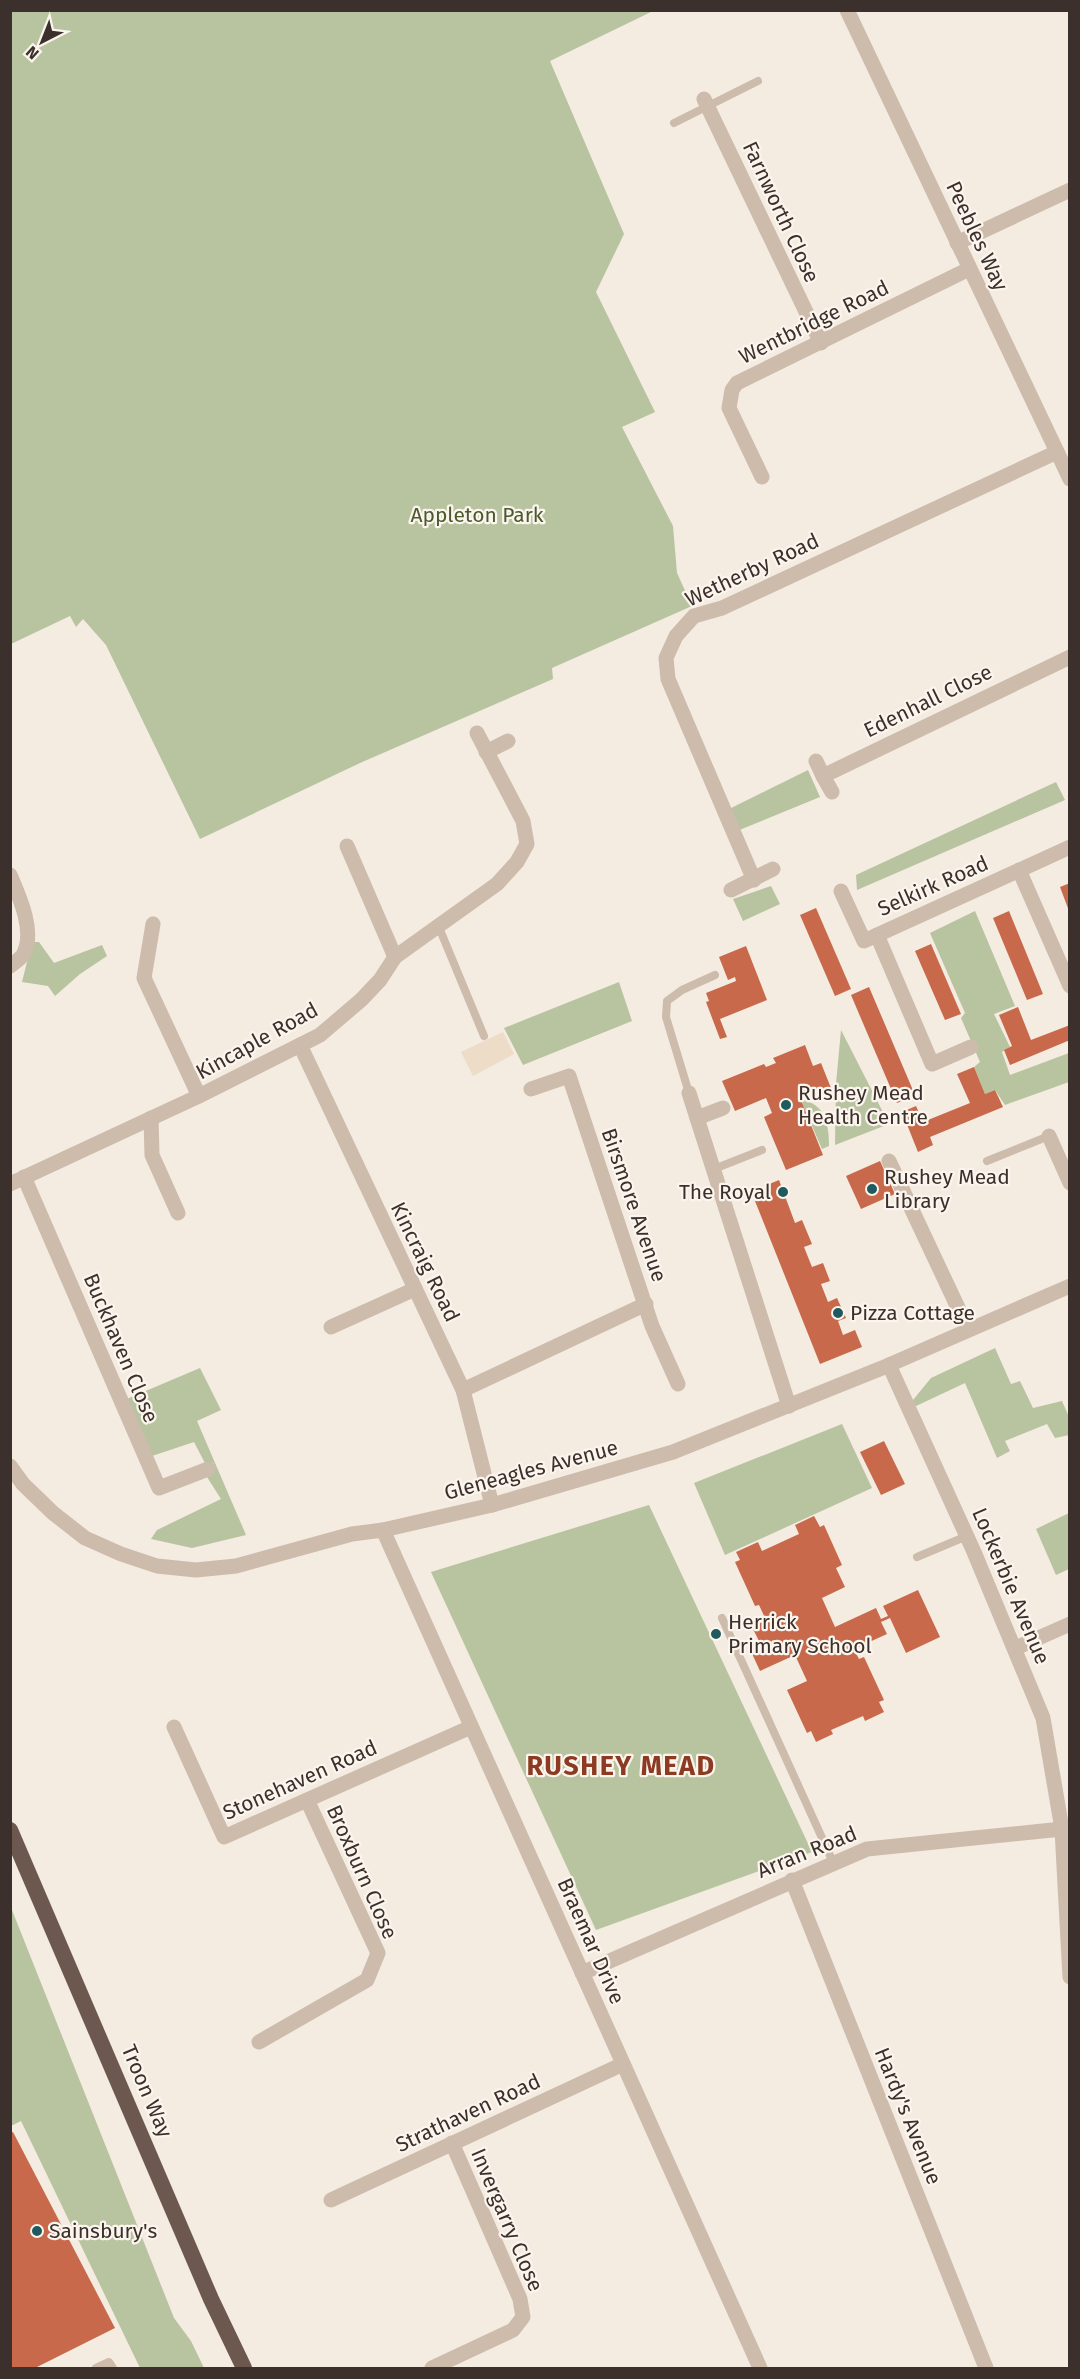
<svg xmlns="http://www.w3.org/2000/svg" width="1080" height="2379" font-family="'Fira Sans',sans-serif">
	<rect width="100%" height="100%" fill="#f4ebe1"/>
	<g fill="#b8c4a0">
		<polygon points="11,10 653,11 550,61 624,234 596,292 655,412 622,427 673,526 677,573 692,606 552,668 553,679 360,763 200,839 106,645 83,619 76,627 70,616 11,644"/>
		<polygon points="808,770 820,797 737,831 727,810"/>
		<polygon points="1056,782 1065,800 857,890 856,875"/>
		<polygon points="771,886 780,904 743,921 733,899"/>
		<polygon points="975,911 1015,1006 994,1014 1010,1047 1002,1052 1010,1075 1069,1053 1069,1082 1005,1105 995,1090 985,1094 974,1067 980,1062 961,1018 965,1013 930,933"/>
		<polygon points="32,942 39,942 54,963 102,945 107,956 80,974 55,996 48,986 22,982"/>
		<polygon points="619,982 632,1021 523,1065 504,1028"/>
		<polygon points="841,1030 889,1124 835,1145 836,1084"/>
		<path d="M 801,1100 C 825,1103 829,1125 829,1146 L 822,1149 Z"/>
		<polygon points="995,1348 1011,1384 1020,1381 1033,1408 1062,1401 1069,1417 1069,1435 1055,1438 1047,1424 1005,1441 1010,1451 997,1458 965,1383 914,1407 913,1400 931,1378"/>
		<polygon points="200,1368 221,1410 197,1421 246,1535 192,1548 151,1539 157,1530 221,1499 207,1477 214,1462 208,1469 194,1442 146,1458 122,1401"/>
		<polygon points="842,1424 872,1488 725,1555 694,1483"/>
		<polygon points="649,1505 812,1852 596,1930 431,1572"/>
		<polygon points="1069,1513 1069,1569 1056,1575 1036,1529"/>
		<polygon points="10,1905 174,2318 191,2341 204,2368 140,2368 21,2121 11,2126"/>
	</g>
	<polygon fill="#ecdcc8" points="503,1032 514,1054 473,1076 461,1052"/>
	<g fill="#c8694b">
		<polygon points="1070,883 1070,911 1069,911 1060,887"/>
		<polygon points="816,908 851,989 835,996 800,915"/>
		<polygon points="1009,911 1043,994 1027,1000 993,918"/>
		<polygon points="931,944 961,1014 945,1020 915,951"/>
		<polygon points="746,946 767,1000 720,1019 727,1037 720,1039 706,1002 709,1001 706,993 736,981 735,977 728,980 719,957"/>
		<polygon points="869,987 915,1095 897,1103 851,995"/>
		<polygon points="1018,1007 1031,1040 1070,1025 1070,1040 1010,1065 1004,1050 1012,1046 999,1015"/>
		<polygon points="805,1045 813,1066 821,1063 831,1088 813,1095 811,1090 799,1095 823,1155 786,1170 764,1117 772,1113 766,1098 735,1111 722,1081 764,1064 766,1067 776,1063 773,1058"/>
		<polygon points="974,1067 985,1094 995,1090 1003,1107 930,1137 933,1145 918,1152 902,1112 916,1106 923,1122 970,1103 957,1074"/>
		<polygon points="880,1161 895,1194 861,1209 846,1176"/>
		<polygon points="779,1180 795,1223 802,1220 812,1244 804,1247 812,1267 823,1263 830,1281 821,1284 828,1302 837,1298 846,1318 838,1321 843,1335 855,1330 862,1347 820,1364 755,1201 771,1195 767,1185"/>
		<polygon points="884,1441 905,1484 881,1495 860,1452"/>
		<polygon points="814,1516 820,1527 824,1525 842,1565 836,1568 845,1587 822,1598 835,1627 876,1608 881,1619 888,1616 883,1606 918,1590 940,1637 906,1653 890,1618 881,1622 887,1634 854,1649 859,1659 864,1657 884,1700 879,1702 884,1712 865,1721 863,1716 831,1730 833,1734 816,1742 811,1731 807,1733 787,1690 807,1681 795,1655 760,1671 749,1647 760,1643 752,1627 766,1620 759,1605 755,1606 735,1562 740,1560 736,1552 758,1542 762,1551 799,1534 795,1525"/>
		<polygon points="13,2132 115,2328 35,2368 10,2368 10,2133"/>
	</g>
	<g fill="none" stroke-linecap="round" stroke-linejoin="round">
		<g stroke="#cdbbac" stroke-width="8">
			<polyline points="674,123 758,81"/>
			<polyline points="438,925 484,1036"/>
			<polyline points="689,1093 666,1017 667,1001 682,990 715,975"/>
			<polyline points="987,1161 1049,1136"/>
			<polyline points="714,1169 762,1150"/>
			<polyline points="917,1557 967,1536"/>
			<polyline points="722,1618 833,1862"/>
			<polyline points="96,2368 109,2362 113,2368"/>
		</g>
		<g stroke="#cdbbac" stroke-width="15">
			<polyline points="847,10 1070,479"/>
			<polyline points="704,99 821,343"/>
			<polyline points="957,243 1070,190"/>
			<polyline points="762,477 729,408 732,390 737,383 969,269"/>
			<polyline points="486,752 508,741"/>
			<polyline points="816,761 823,776"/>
			<polyline points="832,792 823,776 1070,657"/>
			<polyline points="347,846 395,957"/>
			<polyline points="1019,870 1070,986"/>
			<path d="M 10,875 C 19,896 35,930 24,953 C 22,958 14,963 10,966"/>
			<polyline points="754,880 668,679 666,658 676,636 694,616 722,608 1057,452"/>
			<polyline points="731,890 773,869"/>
			<polyline points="841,891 864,941 1070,847"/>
			<polyline points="153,924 144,978 199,1096"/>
			<polyline points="877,935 932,1064 971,1047"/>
			<polyline points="300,1045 463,1390 492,1505"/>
			<polyline points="531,1089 569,1076 652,1326 678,1384"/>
			<polyline points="689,1093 789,1406"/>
			<polyline points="151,1118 152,1155 178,1213"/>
			<polyline points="697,1118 723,1108"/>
			<polyline points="1049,1136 1070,1183"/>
			<polyline points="889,1161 968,1329"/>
			<polyline points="24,1177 159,1488 208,1469"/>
			<polyline points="10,1184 199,1096 320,1035 361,1000 380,980 395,957 497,884 517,862 527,844 523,821 477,733"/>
			<polyline points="331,1327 415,1289"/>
			<polyline points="889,1365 974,1552 1043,1718 1062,1829 1070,1977"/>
			<polyline points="463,1390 646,1304"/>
			<polyline points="10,1466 23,1484 53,1513 85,1538 121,1554 157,1566 196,1570 236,1566 352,1534 383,1530 492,1505 673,1452 882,1368 1070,1286"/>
			<polyline points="383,1530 760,2368"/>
			<polyline points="1016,1648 1070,1624"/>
			<polyline points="174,1727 224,1837 471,1727"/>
			<polyline points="792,1880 986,2368"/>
			<polyline points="582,1973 867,1849 1062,1829"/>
			<polyline points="259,2042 367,1980 378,1953 307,1800"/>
			<polyline points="331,2200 623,2064"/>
			<polyline points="432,2368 513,2330 523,2317 520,2299 452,2143"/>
		</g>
		<polyline stroke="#6c584f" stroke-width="16" points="10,1830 211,2299 244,2368"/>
	</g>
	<g fill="#1f5a5e" stroke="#fbf5ee" stroke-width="2">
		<circle cx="786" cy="1105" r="6"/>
		<circle cx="872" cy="1189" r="6"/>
		<circle cx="783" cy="1192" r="6"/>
		<circle cx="838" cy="1313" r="6"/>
		<circle cx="716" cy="1634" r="6"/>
		<circle cx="37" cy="2231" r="6"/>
	</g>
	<g text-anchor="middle" stroke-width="4.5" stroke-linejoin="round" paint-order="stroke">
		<g font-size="21" fill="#3b302b" stroke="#fbf5ee">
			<text transform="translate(781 212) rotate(65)" y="7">Farnworth Close</text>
			<text transform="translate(977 236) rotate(65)" y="7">Peebles Way</text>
			<text transform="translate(814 322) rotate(-26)" y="7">Wentbridge Road</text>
			<text transform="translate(752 570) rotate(-25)" y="7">Wetherby Road</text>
			<text transform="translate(928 701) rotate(-26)" y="7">Edenhall Close</text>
			<text transform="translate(933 886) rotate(-24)" y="7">Selkirk Road</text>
			<text transform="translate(257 1041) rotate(-29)" y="7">Kincaple Road</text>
			<text transform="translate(634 1205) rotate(71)" y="7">Birsmore Avenue</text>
			<text transform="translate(425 1262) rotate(64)" y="7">Kincraig Road</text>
			<text transform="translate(121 1348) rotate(67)" y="7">Buckhaven Close</text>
			<text transform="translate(531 1470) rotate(-15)" y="7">Gleneagles Avenue</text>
			<text transform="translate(1011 1586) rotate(67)" y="7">Lockerbie Avenue</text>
			<text transform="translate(300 1780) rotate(-24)" y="7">Stonehaven Road</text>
			<text transform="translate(807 1852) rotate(-22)" y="7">Arran Road</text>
			<text transform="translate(362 1872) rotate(66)" y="7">Broxburn Close</text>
			<text transform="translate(591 1941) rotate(66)" y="7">Braemar Drive</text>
			<text transform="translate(147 2091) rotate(67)" y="7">Troon Way</text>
			<text transform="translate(468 2113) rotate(-25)" y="7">Strathaven Road</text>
			<text transform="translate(908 2116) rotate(68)" y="7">Hardy's Avenue</text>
			<text transform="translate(507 2220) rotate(67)" y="7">Invergarry Close</text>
		</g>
		<g font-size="21" fill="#4a5a2e" stroke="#fbf5ee">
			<text x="477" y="522">Appleton Park</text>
		</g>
		<g font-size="21" fill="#3b302b" stroke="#fbf5ee" text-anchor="start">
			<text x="798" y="1100">Rushey Mead<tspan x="798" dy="24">Health Centre</tspan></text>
			<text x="884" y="1184">Rushey Mead<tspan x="884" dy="24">Library</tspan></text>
			<text x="771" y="1199" text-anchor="end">The Royal</text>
			<text x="850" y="1320">Pizza Cottage</text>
			<text x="728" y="1629">Herrick<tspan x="728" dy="24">Primary School</tspan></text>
			<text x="49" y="2238">Sainsbury's</text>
		</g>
		<g font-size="27" font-weight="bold" letter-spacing="1.5" fill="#8c3b22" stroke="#fbf5ee">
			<text x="621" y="1775">RUSHEY MEAD</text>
		</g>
	</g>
	<rect width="1080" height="2379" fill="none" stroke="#3b302b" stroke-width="24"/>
	<g transform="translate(42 42) rotate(222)" stroke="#fbf5ee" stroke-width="4.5" paint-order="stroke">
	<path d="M0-4.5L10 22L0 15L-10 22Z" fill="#3b302b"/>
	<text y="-9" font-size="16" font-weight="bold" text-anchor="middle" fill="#3b302b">N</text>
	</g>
</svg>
